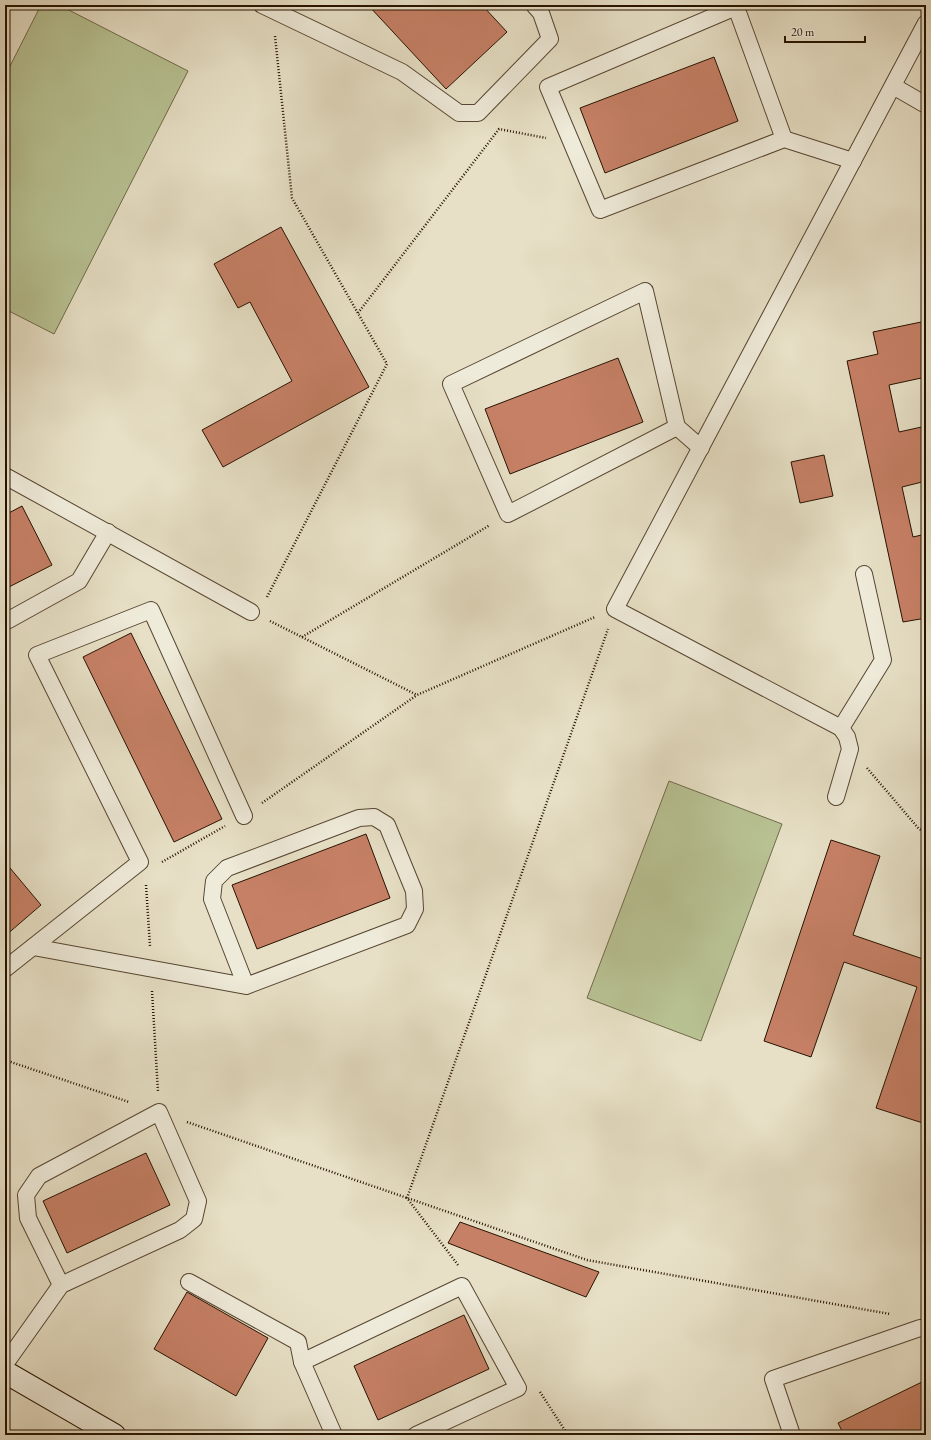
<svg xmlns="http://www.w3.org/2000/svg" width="931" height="1440" font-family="'EB Garamond',serif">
	<rect width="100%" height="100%" fill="#e7e0c6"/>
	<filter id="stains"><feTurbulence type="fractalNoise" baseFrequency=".005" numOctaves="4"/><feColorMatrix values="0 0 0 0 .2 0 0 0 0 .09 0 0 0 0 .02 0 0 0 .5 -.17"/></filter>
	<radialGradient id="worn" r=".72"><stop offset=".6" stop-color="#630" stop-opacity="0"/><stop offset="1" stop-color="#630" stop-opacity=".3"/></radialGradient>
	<g fill="#b8c293" stroke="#706a4a">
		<polygon points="41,5 59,5 188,71 54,334 5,309 5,76"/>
		<polygon points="669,781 782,824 701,1041 587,998"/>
	</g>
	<g fill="#c68066" stroke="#271200">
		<polygon points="368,5 482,5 507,32 446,89"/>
		<polygon points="714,57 738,121 605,173 580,108"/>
		<polygon points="281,227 369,387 223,467 202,430 292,381 250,302 238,308 214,264"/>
		<polygon points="926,321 926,377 889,385 899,432 926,426 926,481 902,487 913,537 926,534 926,618 903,622 847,361 878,354 873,332"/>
		<polygon points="618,358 643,422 510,474 485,409"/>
		<polygon points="824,455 833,496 800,503 791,462"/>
		<polygon points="22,506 52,565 5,589 5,515"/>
		<polygon points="131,633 222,819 174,842 83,657"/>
		<polygon points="366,834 390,898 257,949 232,885"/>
		<polygon points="831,840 880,856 853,935 926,960 926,1124 876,1108 917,987 844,962 811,1057 764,1041"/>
		<polygon points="5,862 41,905 5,936"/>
		<polygon points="146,1153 170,1205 67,1253 43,1201"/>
		<polygon points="460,1222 599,1272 586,1297 448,1243"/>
		<polygon points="187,1292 268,1338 236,1396 154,1349"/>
		<polygon points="464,1315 489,1369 378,1420 354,1366"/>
		<polygon points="926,1380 926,1435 844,1435 838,1423"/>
	</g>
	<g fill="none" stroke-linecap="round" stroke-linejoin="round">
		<defs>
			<g id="lane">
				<polyline points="262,5 402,72 459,113 478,113 550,39 541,13 534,5"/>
				<polyline points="893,86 926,105"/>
				<polyline points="784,139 736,7 548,87 600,210 784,139 853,161"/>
				<polyline points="677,427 645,291 451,384 508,514 677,427 701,448"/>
				<polyline points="5,476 251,612"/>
				<polyline points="5,622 79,581 108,532"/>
				<polyline points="841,728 615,609 926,23"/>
				<polyline points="836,797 850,749 847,737 841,728 883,660 864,574"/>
				<polyline points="33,947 246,986 407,925 415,909 414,891 387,825 374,817 359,818 227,868 214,881 212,899 246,986"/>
				<polyline points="5,969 140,862 37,655 151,610 244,816"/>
				<polyline points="189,1282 298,1342 302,1362"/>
				<polyline points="5,1364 61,1285 180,1230 194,1219 198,1201 159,1112 39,1176 26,1195 28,1218 61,1285"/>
				<polyline points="334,1435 302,1362 462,1286 518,1388 416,1435"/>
				<polyline points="792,1435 773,1379 920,1328 926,1329"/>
			</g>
			<polyline id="secondary" points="5,1372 114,1435"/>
		</defs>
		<use href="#lane" stroke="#574632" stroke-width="18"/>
		<use href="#secondary" stroke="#271200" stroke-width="24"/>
		<g stroke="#271200" stroke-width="2.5" stroke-dasharray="1 2" stroke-linecap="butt">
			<polyline points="358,313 499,129 546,138"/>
			<polyline points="267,597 387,364 292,198 275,36"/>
			<polyline points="270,621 417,695 595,617"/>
			<polyline points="302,637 490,525"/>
			<polyline points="867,768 919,829 926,832"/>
			<polyline points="262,803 417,695"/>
			<polyline points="162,862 225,826"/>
			<polyline points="146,885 150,946"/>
			<polyline points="152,991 158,1092"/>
			<polyline points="5,1060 129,1102"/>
			<polyline points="187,1122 587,1260 890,1314"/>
			<polyline points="458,1265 407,1198 608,629"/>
			<polyline points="540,1392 568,1435"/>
		</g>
		<use href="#lane" stroke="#efebda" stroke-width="16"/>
		<use href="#secondary" stroke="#efebda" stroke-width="22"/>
	</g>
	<rect width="931" height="1440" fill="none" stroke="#e7e0c6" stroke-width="20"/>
	<rect x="6" y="6" width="919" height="1428" fill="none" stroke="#271200" stroke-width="2"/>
	<rect x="10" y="10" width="911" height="1420" fill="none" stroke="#271200"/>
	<path d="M785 36v6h80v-6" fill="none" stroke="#271200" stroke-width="2"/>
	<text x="791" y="36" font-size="12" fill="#271200" stroke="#efebda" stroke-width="3" paint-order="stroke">20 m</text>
	<rect width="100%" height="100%" filter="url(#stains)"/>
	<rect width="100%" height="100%" fill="url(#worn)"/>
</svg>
